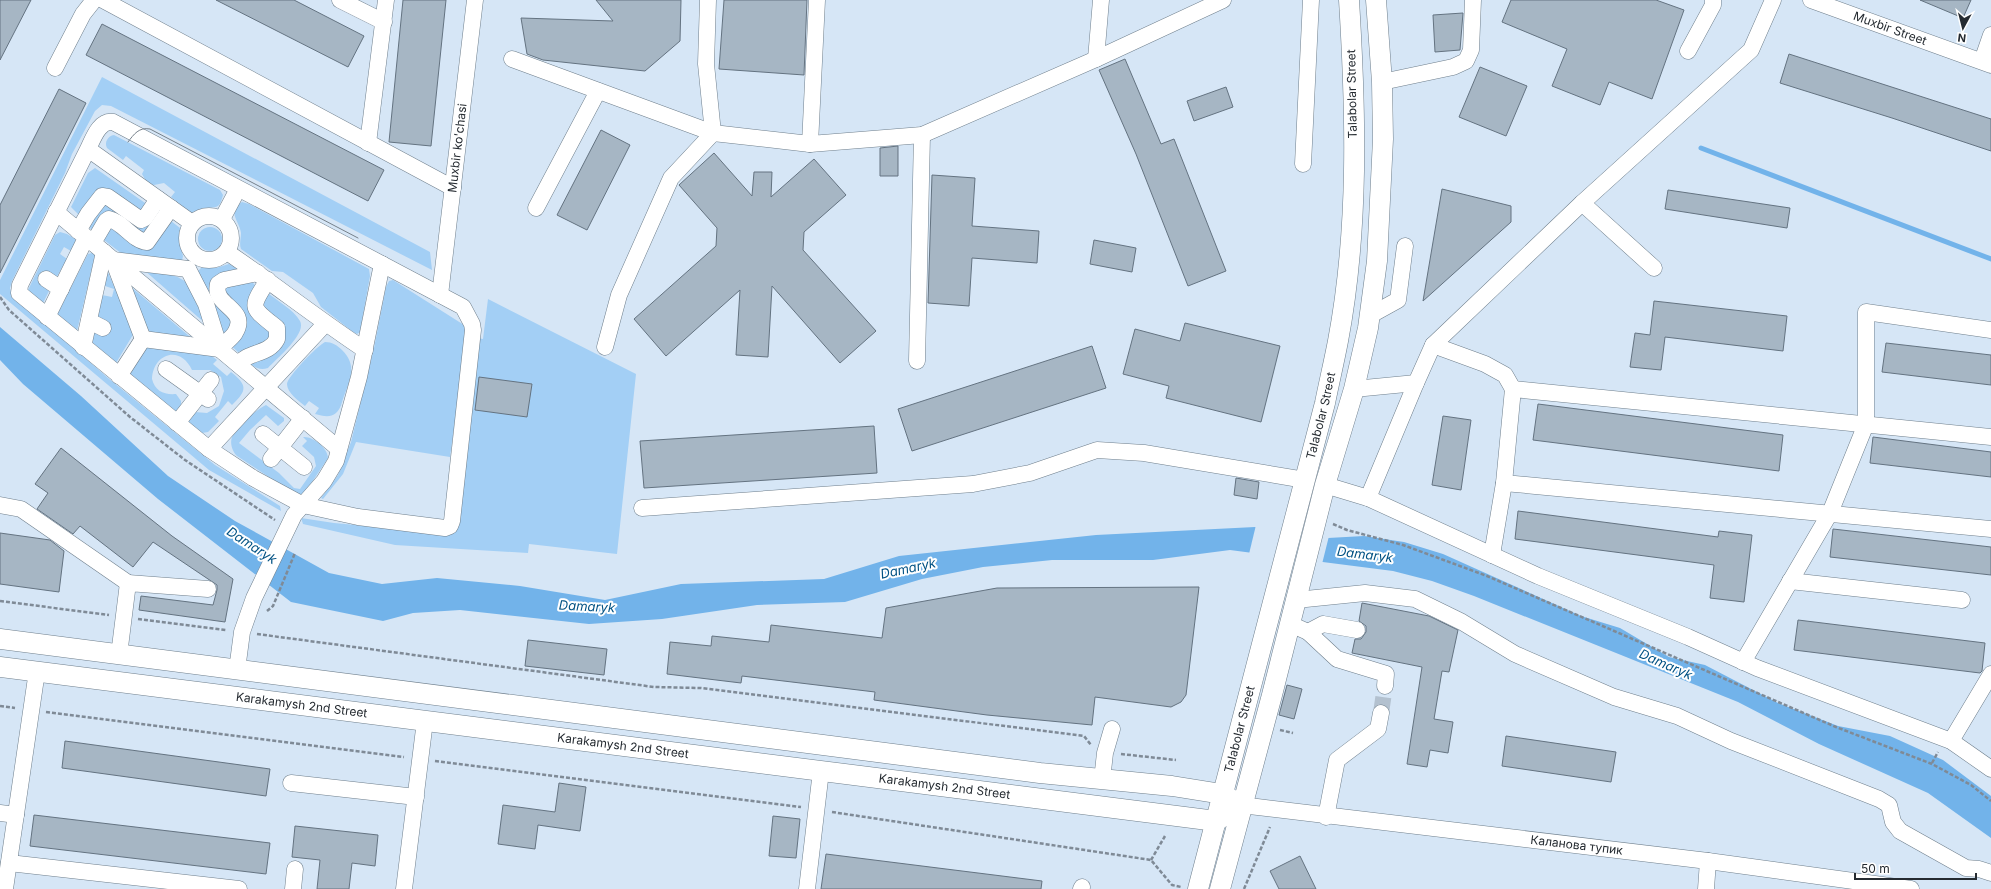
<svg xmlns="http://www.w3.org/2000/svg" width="1991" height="889" font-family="Inter,sans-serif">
	<rect width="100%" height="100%" fill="#d6e6f6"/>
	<g fill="#a3cff5">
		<polygon points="102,77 430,252 432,270 111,106 102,105 95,111 72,154 65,173 12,281 10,288 11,293 108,378 215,465 280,506 281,511 209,470 0,294 0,280"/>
		<path d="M 114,135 L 220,190 L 223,195 C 219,211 216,206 204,208 C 199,209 195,211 191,213 L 171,197 L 175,192 L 164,183 L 154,185 L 147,183 L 142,174 L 144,170 L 126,156 L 123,160 L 107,148 C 104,142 108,136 114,135 Z"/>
		<polygon points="95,168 148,205 142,216 110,193 80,216 71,207 88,173"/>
		<polygon points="102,202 140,225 159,214 144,234 108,211 105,212 92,230 89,227"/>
		<path d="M 242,202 L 249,204 L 369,269 L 370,276 L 360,332 L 357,334 L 353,332 L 321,307 L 313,293 L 283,272 L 272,271 L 241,249 C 239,244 241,239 241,233 C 240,222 226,211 242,202 Z"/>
		<polygon points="171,221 180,228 179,242 183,256 182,261 126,257 104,240 111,225 149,250"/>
		<circle cx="210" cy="239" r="12"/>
		<polygon points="60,232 67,234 75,239 75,242 71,251 64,247 60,254 67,259 55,280 42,271 37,280 50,289 43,303 29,293 28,290 55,235"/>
		<polygon points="92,253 95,255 77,331 58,315 58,313 88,254"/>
		<polygon points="229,264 239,270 211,281 209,288 213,297 233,322 224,338 197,272 203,266 216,268"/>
		<polygon points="107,270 134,333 116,363 90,347 93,330 104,336 110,325 97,318 102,295 112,297 114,289 105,286"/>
		<path d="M 144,270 C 159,273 177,273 188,284 L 206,324 Z"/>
		<polygon points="393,280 464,325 467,335 450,457 356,442 343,474 323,499 321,498 338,475 351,442 374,348 386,287 389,281"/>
		<polygon points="251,281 255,285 252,293 272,335 261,345 238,352 228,343 238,338 223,283"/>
		<polygon points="131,287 195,341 150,332 146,327"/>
		<path d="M 267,292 C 277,301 294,310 300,321 C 307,334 276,359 268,368 C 259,371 254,367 248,362 L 284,339 L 285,332 L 261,307 Z"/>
		<polygon points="488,299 636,374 617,554 529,544 528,553 395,545 303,524 301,518 334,523 442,533 477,338 483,339"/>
		<path d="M 325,342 C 332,342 337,345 342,350 C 357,365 351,378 344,396 C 342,401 341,409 336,413 C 330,418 323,416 315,414 L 319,408 L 309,401 L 305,406 C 299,401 287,393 287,384 C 287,377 318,345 325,342 Z"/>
		<path d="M 147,347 L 208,353 L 217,360 L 213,364 L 227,376 L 231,372 C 247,385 248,390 232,405 L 228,401 L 215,417 L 219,421 L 208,432 L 202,433 L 187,421 L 195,412 L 207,413 L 219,406 L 224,391 L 221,377 L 210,370 L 192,370 C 180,344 153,354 152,379 C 155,391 164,395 176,394 L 181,401 L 181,405 L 175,413 L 130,377 L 129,372 Z"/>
		<path d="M 266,405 L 284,418 L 284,421 L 278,426 L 266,415 L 250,430 L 239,443 L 279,473 L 294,488 L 300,489 L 316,466 L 314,457 L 302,446 L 307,441 L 303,437 C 313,436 328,448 328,458 L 304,494 L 301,495 L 292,492 L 237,456 C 232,451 229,442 233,435 C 237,427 258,408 266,405 Z"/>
	</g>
	<polygon fill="#72b3ea" points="0,327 81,396 168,476 235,521 329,573 382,584 437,578 520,586 605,600 681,584 824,579 899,556 1096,535 1255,527 1328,538 1364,536 1404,542 1443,554 1581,616 1620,628 1669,657 1705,665 1778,703 1838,726 1890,736 1943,760 1991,796 1991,838 1928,793 1819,744 1738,702 1474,596 1432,581 1393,571 1230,550 1153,560 1052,560 983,567 922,579 845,602 757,605 662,619 589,624 460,610 413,613 383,621 291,602 158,499 23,384 0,360"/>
	<polygon fill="#d6e6f6" points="1256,525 1329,536 1322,564 1249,554"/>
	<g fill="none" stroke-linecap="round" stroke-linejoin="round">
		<polyline stroke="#72b3ea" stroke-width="5" points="1701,148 1991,259"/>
	</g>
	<g fill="#a6b6c4" stroke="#647381">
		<polygon points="0,0 31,0 0,60"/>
		<polygon points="216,0 294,0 364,36 348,67"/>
		<polygon points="403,0 446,0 431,146 389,142"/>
		<polygon points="596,0 681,0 680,41 645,71 543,60 527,54 521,18 613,21"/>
		<polygon points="724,0 807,0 804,75 719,69"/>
		<polygon points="1511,0 1656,0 1684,10 1652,99 1609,82 1600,105 1552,86 1567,49 1502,22"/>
		<polygon points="1920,0 1971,0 1963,18"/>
		<polygon points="1463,13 1460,50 1435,52 1433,15"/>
		<polygon points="102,24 384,170 368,201 86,55"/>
		<polygon points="1789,54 1991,119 1991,151 1892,118 1780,83"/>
		<polygon points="1125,59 1161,144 1174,139 1226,271 1188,286 1136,154 1099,70"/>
		<polygon points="1480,67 1527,86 1506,136 1459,117"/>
		<polygon points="1226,87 1233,107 1194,121 1187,101"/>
		<polygon points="59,89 86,103 0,273 0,205"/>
		<polygon points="601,130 630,145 587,230 557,215"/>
		<polygon points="898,146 898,176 880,176 880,148"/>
		<polygon points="714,153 752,196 754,172 772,172 771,197 814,159 846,195 804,232 803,250 876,331 840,363 772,286 768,357 736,355 740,290 666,356 634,319 716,246 717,228 679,185"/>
		<polygon points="932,175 975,178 972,226 1039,231 1037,263 972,258 969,306 928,303"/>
		<polygon points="1442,189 1511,206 1511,222 1423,301"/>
		<polygon points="1668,190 1790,208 1787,228 1665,209"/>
		<polygon points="1094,240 1136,248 1132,272 1090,264"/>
		<polygon points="1654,301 1787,316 1783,351 1665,337 1661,370 1630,367 1635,333 1650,335"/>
		<polygon points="1185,323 1280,346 1261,422 1166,398 1169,386 1123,374 1135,329 1180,341"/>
		<polygon points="1886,343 1991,355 1991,385 1882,372"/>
		<polygon points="1092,346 1106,388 912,451 898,409"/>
		<polygon points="479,377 532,384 527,417 475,410"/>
		<polygon points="1538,404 1783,435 1779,471 1533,440"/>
		<polygon points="1443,416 1471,420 1461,490 1432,485"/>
		<polygon points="874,426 877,473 644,488 640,441"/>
		<polygon points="1873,437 1991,452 1991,477 1870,463"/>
		<polygon points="61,448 172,536 233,579 225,622 139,610 141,596 213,605 217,590 217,585 153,542 133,567 80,526 73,534 37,509 48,493 35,484"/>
		<polygon points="1236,478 1259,482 1257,499 1234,495"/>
		<polygon points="1518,511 1718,537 1719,531 1752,535 1744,602 1710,598 1714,565 1515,539"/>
		<polygon points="1833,529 1991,547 1991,575 1830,557"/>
		<polygon points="0,533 50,540 64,551 59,592 0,584"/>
		<polygon points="1199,587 1187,687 1186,695 1181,702 1171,707 1095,697 1092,725 987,715 874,700 875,692 742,676 741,683 667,674 670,642 711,646 712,636 769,642 771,625 882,638 886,608 997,588"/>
		<polygon points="1362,603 1429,616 1458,630 1449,672 1442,671 1434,719 1453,722 1448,753 1430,750 1427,767 1407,764 1422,667 1352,653 1355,639 1361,639 1366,632 1366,626 1359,621"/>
		<polygon points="1798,620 1985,643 1982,671 1980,673 1794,650"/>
		<polygon points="528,640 607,649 604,675 525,666"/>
		<polygon points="1287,685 1302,689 1294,719 1279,715"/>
		<polygon points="1506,736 1616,752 1611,782 1502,766"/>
		<polygon points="65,741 270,769 266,796 62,768"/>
		<polygon points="559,783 586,787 580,831 538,825 535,849 498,844 503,805 555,812"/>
		<polygon points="34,815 270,843 266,874 30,846"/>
		<polygon points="773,816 800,819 796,858 769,856"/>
		<polygon points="295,826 378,835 375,866 352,863 349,889 317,889 320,860 292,857"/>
		<polygon points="826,854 1042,881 1041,889 821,889"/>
		<polygon points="1300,856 1316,889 1279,889 1270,871"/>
	</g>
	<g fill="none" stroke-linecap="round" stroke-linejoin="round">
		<polyline stroke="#b3c1cf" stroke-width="16" stroke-dasharray="16 8" stroke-linecap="butt" points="1381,713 1385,686"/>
		<defs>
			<g id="minor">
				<polyline points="103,0 453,188"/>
				<polyline points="340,0 384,22"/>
				<path id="s1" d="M 1811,0 L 1991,65"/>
				<polyline points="1688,51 1713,5 1713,0"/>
				<polyline points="512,59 713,133 810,144 922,135 1096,59 1223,0"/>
				<polyline points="1096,59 1101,0"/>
				<polyline points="1982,61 1991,35"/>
				<polyline points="55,68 83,14 94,0"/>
				<polyline points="1382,82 1453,67 1466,61 1471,50 1473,0"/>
				<polyline points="368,143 386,0"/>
				<polyline points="810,144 817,0"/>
				<path d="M 88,149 C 93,139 99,120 113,122 L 463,307 L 472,324 L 473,330 L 452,521 L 450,526 L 445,528 L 358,517 L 303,505 L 253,478 L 209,449 L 19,293 L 20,285 L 88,149 L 192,223"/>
				<polyline points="1303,164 1311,0"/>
				<polyline points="1582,203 1654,268"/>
				<polyline points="536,208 598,91"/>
				<polyline points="56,212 339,449"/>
				<circle cx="209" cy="238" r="22"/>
				<polyline points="222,219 238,189"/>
				<polyline points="78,231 88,214 102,196 108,197 141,220 145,218 158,199"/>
				<path d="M 93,243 L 106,221 L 109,219 C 123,222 133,241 147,242 L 171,208"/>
				<path d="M 227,252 C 274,284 318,319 365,350"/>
				<polyline points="188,269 206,304 220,349"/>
				<polyline points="46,279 61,289"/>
				<path id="s2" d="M 440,295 L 475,0"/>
				<polyline points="1369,316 1398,300 1405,246"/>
				<polyline points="47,317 86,238"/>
				<polyline points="89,321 103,328"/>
				<polyline points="143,339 113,260 188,269"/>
				<polyline points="143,339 220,349"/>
				<polyline points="1433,345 1485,364 1505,375 1513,389"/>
				<polyline points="83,347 104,252"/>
				<polyline points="605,347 619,295 671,178 713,133 706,64 708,0"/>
				<path d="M 220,349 C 224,343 231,339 235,333 C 250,308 212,307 218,284 L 224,280 L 258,273"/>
				<polyline points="917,361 922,135"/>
				<path d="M 238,364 C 249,351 269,355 277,339 L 277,328 C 251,307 249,309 268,280"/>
				<polyline points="166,369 208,399"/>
				<polyline points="119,376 143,339"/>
				<polyline points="1354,389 1416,383 1433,345 1582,203 1751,50 1773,0"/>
				<polyline points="177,423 211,380"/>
				<polyline points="263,434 304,467"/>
				<polyline points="209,449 325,324"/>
				<polyline points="271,459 303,418"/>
				<polyline points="1504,483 1991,529"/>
				<polyline points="1325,485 1368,498 1538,576 1688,637 1757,668 1951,741 1991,769"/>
				<polyline points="1368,498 1416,383"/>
				<polyline points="0,505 21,509 128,583"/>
				<polyline points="642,508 973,484 1030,473 1097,450 1144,453 1305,480"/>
				<polyline points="1492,555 1504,483 1513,389 1991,437"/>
				<polyline points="1790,581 1962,600"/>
				<polyline points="1296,600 1365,593 1415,599 1462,622 1515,654 1614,697 1677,716 1731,741 1879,799 1889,805 1893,822 1900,831 1966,868 1979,869 1991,873"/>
				<polyline points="1290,624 1308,632 1337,659 1386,674 1385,686"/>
				<polyline points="1308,632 1323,624 1357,630"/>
				<polyline points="119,655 128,583 208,589"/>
				<polyline points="1743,662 1830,513 1866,424 1866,312 1991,330"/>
				<polyline points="237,670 242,632 254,598 294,515 324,481 336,461 359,377 382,264"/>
				<polyline points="1951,741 1991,674"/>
				<polyline points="1102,780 1105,753 1112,729"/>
				<polyline points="291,783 416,797"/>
				<path id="s3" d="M 1241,805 L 1708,861 L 1911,889"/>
				<polyline points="0,813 16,815"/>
				<polyline points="1326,817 1337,760 1378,729 1381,713"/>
				<polyline points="9,863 239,889"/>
				<polyline points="5,889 37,671"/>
				<polyline points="293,889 295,869"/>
				<polyline points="404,889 425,721"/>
				<polyline points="807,889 821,771"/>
				<polyline points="1081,889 1082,887"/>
				<polyline points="1706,889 1708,861"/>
			</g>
			<g id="major">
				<polyline points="0,639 1040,773 1172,786 1222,794 1241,805"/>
				<path id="s4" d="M 0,667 L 1216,821 L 1241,805"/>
				<path id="s5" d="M 1198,889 L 1325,403 C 1329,383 1334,362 1338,341 C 1359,230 1356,113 1349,0"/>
				<polyline points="1220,889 1272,695 1325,485 1354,389 1368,328 1377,261 1383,139 1382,82 1376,0"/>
			</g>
		</defs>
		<use href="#minor" stroke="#6f7f8c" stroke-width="17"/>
		<use href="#major" stroke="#6f7f8c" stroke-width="21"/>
		<g stroke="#7f8a96" stroke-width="2.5" stroke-dasharray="4 2" stroke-linecap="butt">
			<polyline points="0,297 9,310 130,417 185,460 275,520"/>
			<polyline points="1333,524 1347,530 1403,545 1487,576 1836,727 1932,764 1971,785 1991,801"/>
			<polyline points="0,601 109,615"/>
			<polyline points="267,611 273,606 295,553"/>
			<polyline points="138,619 226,630"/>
			<polyline points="257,634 654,687 701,688 1084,736 1091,745"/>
			<polyline points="0,706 15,708"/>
			<polyline points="46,712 404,757"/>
			<polyline points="1280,730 1293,733"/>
			<polyline points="1121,754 1176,760"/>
			<polyline points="435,761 801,807"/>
			<polyline points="1932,763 1938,752"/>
			<polyline points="832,812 1151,860 1172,885 1181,887"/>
			<polyline points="1151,860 1165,836"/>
			<polyline points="1244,889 1270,827"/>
		</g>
		<use href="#minor" stroke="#fff" stroke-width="16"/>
		<use href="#major" stroke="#fff" stroke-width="20"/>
		<path stroke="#76818b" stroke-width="1" d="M 128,142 C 134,134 139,127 150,129 L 358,238"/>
	</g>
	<g text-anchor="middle" stroke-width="4" stroke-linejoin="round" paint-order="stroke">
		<g font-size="12" fill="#252b31" stroke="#fff">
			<text dy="4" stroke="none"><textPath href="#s1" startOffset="84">Muxbir Street</textPath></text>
			<text transform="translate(1352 94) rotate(-91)" y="4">Talabolar Street</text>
			<text dy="4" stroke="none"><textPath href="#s2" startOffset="148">Muxbir ko'chasi</textPath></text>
			<text dy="4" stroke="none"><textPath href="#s5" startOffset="489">Talabolar Street</textPath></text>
			<text dy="4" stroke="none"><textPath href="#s4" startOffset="304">Karakamysh 2nd Street</textPath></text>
			<text dy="4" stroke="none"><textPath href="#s5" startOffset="165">Talabolar Street</textPath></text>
			<text dy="4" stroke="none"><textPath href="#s4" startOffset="628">Karakamysh 2nd Street</textPath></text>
			<text dy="4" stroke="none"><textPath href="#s4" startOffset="952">Karakamysh 2nd Street</textPath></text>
			<text dy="4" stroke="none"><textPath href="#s3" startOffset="338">Каланова тупик</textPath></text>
		</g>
		<g font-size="13" font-style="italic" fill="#005183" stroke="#fff">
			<text transform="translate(252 545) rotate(33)" y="5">Damaryk</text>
			<text transform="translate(1365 554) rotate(7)" y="5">Damaryk</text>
			<text transform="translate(908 568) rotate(-12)" y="5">Damaryk</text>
			<text transform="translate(587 606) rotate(3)" y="5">Damaryk</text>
			<text transform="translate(1666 664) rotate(24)" y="5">Damaryk</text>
		</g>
	</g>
	<g transform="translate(1963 28) rotate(187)" stroke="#ffffff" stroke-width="3" paint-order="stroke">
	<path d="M0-3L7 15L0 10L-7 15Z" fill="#252b31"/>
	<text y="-6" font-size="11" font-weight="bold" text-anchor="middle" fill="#252b31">N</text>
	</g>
	<path d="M1855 873v6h121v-6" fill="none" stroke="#252b31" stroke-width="2"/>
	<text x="1861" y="873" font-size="12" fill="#252b31" stroke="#ffffff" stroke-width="3" paint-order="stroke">50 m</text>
</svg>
